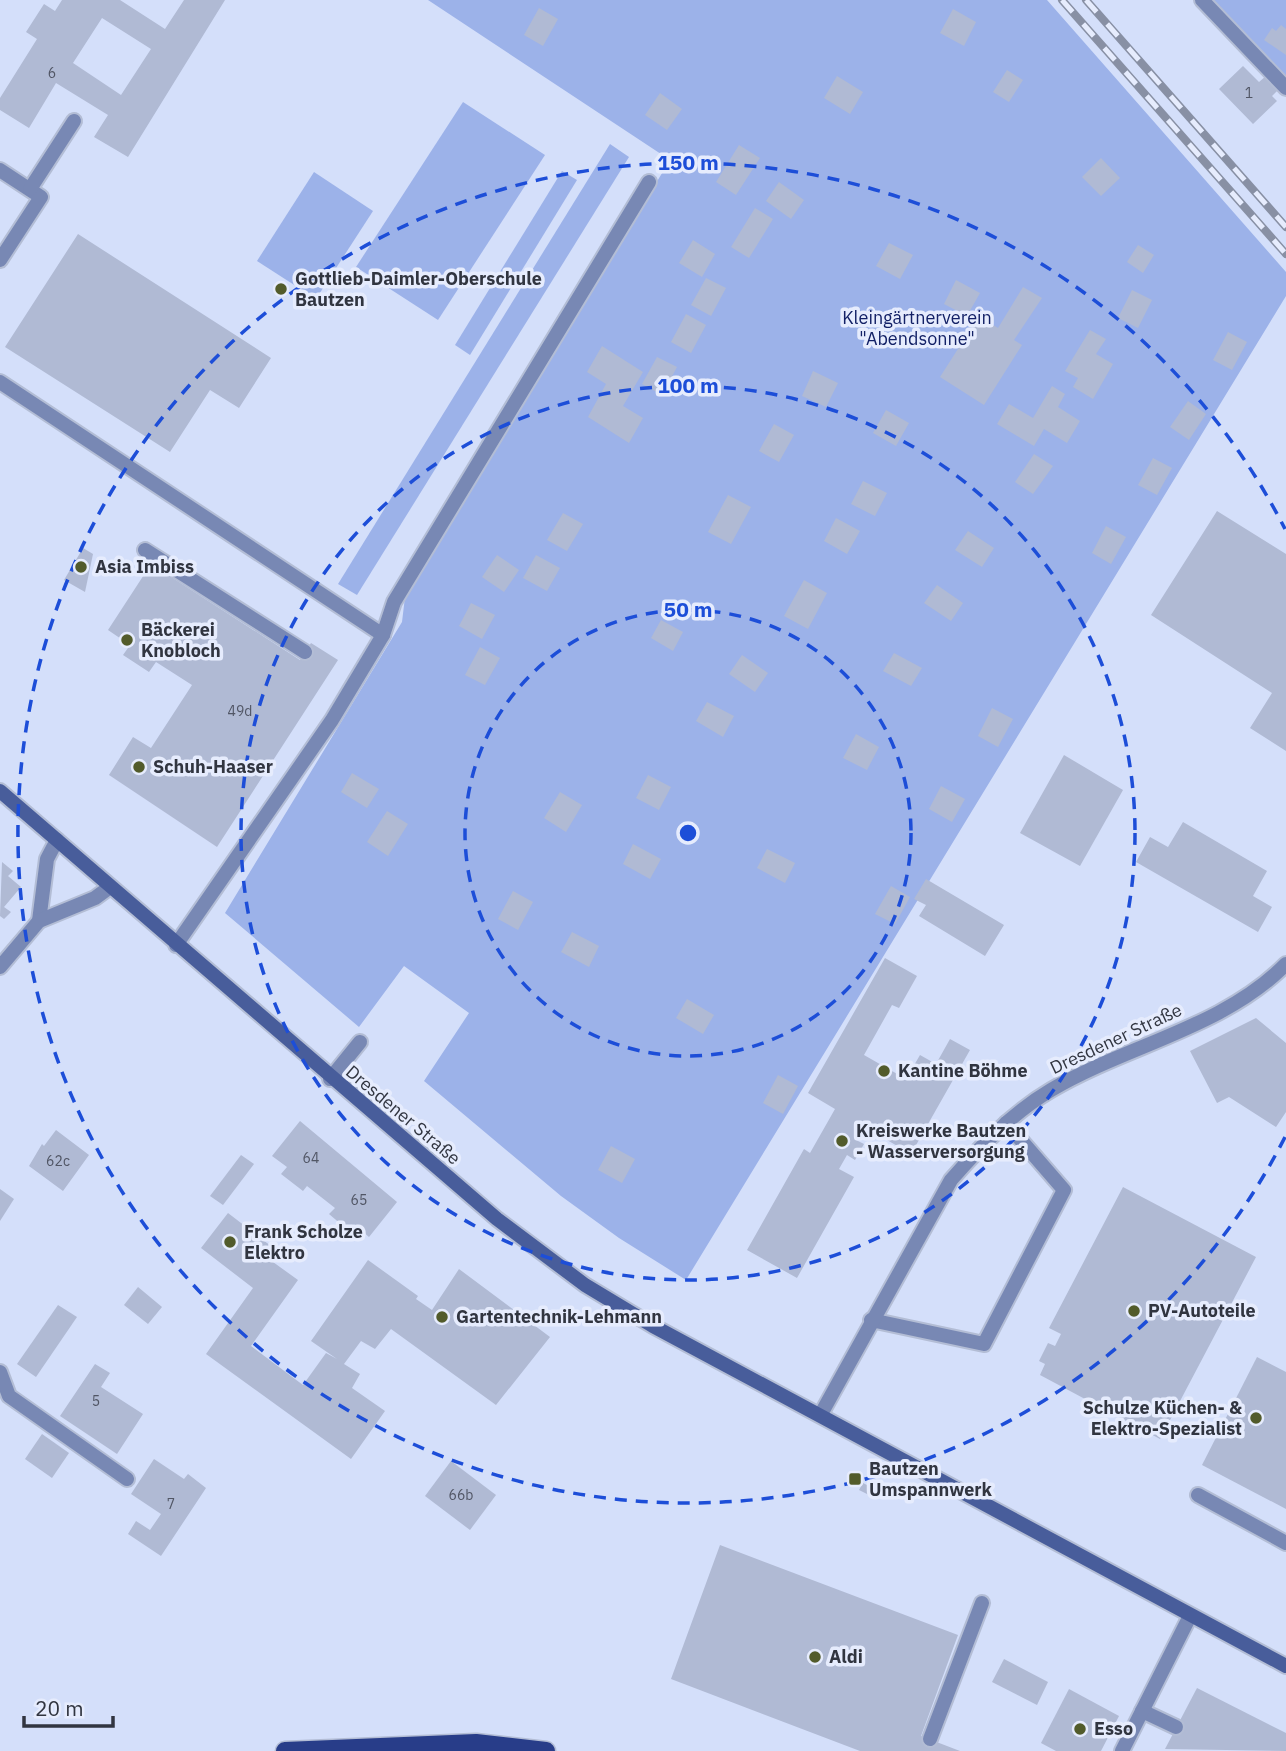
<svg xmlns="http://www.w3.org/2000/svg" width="1286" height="1751" font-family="'IBM Plex Sans',sans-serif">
	<rect width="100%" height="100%" fill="#d4dffa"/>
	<g fill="#9cb2e9">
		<polygon points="428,0 1047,0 1286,272 1286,296 686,1280 619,1238 561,1196 424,1081 469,1013 404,966 359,1027 225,913 402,622 405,597 670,160"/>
		<polygon points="1211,0 1286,0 1286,79 1279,70"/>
		<polygon points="463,102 545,155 438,320 356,267"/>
		<polygon points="610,144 629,157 357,595 338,584"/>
		<polygon points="562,171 577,180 470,355 455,345"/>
		<polygon points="314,172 373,211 316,299 257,261"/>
	</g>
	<g fill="#b0bad4" fill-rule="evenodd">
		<path d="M 62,0 L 120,0 L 165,29 L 184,0 L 225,0 L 128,157 L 94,137 L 108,115 L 56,83 L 29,128 L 0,110 L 0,98 L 37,39 L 26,32 L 44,4 L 55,11 ZM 102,18 L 151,49 L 121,95 L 73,63 Z"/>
		<polygon points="539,8 558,19 543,46 524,35"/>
		<polygon points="953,9 976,22 964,46 940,33"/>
		<polygon points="1281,25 1286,29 1286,55 1264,40 1272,28 1276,31"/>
		<polygon points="1243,66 1259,82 1266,76 1278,90 1272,96 1277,101 1253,124 1219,89"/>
		<polygon points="1007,70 1023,80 1009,102 993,92"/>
		<polygon points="837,76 863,92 850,114 824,98"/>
		<polygon points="660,93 682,109 667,130 645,115"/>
		<polygon points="739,145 760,158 736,195 716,182"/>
		<polygon points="1101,158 1120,178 1101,196 1082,177"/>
		<polygon points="779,182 804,200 791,219 766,201"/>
		<polygon points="755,208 773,219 749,258 731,247"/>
		<polygon points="78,234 271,358 239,408 210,390 170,452 5,347"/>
		<polygon points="693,240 715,254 702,277 679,263"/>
		<polygon points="889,243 913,255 900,279 876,266"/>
		<polygon points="1138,245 1154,255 1143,273 1127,262"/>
		<polygon points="706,278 726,288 711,316 691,305"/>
		<polygon points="956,280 980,293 967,316 944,304"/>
		<polygon points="1023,287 1042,298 1014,340 1022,345 984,405 940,377 979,316 998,328"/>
		<polygon points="1132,290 1152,300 1138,328 1118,318"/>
		<polygon points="686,314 706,325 691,353 671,342"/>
		<polygon points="1090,330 1106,339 1096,354 1113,364 1093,399 1073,387 1078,378 1065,371"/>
		<polygon points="1228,332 1247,342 1232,370 1213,360"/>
		<polygon points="602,346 643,372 623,406 643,418 629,443 588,417 606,384 587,372"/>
		<polygon points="657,357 677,367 662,395 642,384"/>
		<polygon points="813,371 838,383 826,407 802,396"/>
		<polygon points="1052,386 1065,394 1058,407 1080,421 1067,443 1044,429 1034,446 997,424 1009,404 1033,418"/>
		<polygon points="1188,401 1206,414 1189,440 1170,427"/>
		<polygon points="886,410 909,423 896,446 873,433"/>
		<polygon points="774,424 794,435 779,462 759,451"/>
		<polygon points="1034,454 1053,466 1033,494 1015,482"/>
		<polygon points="1153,458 1172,468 1157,495 1138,485"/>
		<polygon points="863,481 887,493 875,516 851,504"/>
		<polygon points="728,495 751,507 731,544 708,532"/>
		<polygon points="1217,511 1286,554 1286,751 1250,728 1272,693 1151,615"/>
		<polygon points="563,513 583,524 567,551 547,540"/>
		<polygon points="836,518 860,531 847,554 824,541"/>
		<polygon points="1106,526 1126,537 1111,564 1092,553"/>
		<polygon points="968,531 994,548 982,567 955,550"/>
		<polygon points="83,548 93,554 85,592 64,580"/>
		<polygon points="497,555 519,570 504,592 482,577"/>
		<polygon points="536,555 560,568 547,591 523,578"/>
		<polygon points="151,564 300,660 311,643 338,660 217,847 109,775 133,737 151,748 192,685 156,662 149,672 123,655 130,645 108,630"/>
		<polygon points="804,580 827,593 808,629 784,616"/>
		<polygon points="937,585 963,603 951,621 924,603"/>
		<polygon points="471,603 495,615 482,639 459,626"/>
		<polygon points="661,620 683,632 673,651 651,638"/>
		<polygon points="480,647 500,658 485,685 465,675"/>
		<polygon points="894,653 922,668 911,686 883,671"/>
		<polygon points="742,655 768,673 755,692 729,674"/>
		<polygon points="707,702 734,716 723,737 696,721"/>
		<polygon points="992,708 1013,719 998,747 978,736"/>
		<polygon points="856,734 879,747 867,770 843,758"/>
		<polygon points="1064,755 1123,790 1080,866 1020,833"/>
		<polygon points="352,773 379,789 367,808 341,792"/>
		<polygon points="648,775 671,787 659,810 636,798"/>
		<polygon points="941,786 965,799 952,822 929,809"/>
		<polygon points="560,792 582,805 566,832 544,818"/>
		<polygon points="387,811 408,824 388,856 367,842"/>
		<polygon points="1183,822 1267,871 1253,896 1272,907 1258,932 1136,862 1150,837 1168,847"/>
		<polygon points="633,844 661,859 650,879 623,864"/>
		<polygon points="767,849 795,863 785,883 757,868"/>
		<polygon points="2,862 13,871 8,876 21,887 4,907 11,912 4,919 0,916"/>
		<polygon points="926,879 1004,925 985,956 919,916 926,905 914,899"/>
		<polygon points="891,886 910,897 895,924 875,914"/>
		<polygon points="513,891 533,902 518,930 498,919"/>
		<polygon points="572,932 599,946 589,967 561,952"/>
		<polygon points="885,958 917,976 899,1008 892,1005 864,1055 906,1079 920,1055 936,1064 950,1039 970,1050 911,1154 863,1126 856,1140 864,1144 855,1160 847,1155 839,1169 854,1177 797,1278 747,1250 804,1149 810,1153 835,1109 808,1093"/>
		<polygon points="687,999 714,1015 703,1034 676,1018"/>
		<polygon points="1256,1018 1286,1043 1286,1112 1276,1127 1229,1097 1217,1103 1190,1051"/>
		<polygon points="778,1075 798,1086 783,1114 763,1103"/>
		<polygon points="300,1121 397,1202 369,1237 354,1224 349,1231 329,1214 335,1208 307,1186 303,1191 281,1174 287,1167 272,1156"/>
		<polygon points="56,1130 89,1155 63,1191 29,1166 42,1144 44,1146"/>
		<polygon points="611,1146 635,1159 622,1183 598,1170"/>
		<polygon points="241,1155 254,1164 223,1205 210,1196"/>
		<polygon points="1123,1187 1256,1257 1160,1439 1040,1375 1045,1364 1039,1361 1048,1343 1055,1346 1061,1334 1049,1328"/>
		<polygon points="0,1189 14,1199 0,1221"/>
		<polygon points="228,1213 280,1253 273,1262 298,1280 251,1346 303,1385 326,1353 337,1359 311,1341 368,1260 418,1296 416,1299 432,1310 459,1269 550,1337 496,1405 391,1329 375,1349 361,1341 344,1364 360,1374 352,1388 385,1411 351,1459 206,1354 253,1288 201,1248"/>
		<polygon points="138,1287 162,1307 148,1324 124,1305"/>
		<polygon points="58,1305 77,1317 36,1377 17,1364"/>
		<polygon points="1257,1357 1286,1372 1286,1509 1202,1465"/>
		<polygon points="95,1364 110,1373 101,1387 143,1414 117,1454 60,1416"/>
		<polygon points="42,1434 69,1453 52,1478 25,1459"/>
		<polygon points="154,1459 184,1479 188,1474 206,1488 161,1556 128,1534 136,1521 150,1530 161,1514 131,1494"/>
		<polygon points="451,1461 496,1495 470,1530 425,1496"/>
		<polygon points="863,1483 879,1491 875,1498 859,1490"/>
		<polygon points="720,1545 958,1635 921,1736 960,1751 860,1751 671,1679"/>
		<polygon points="1004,1659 1048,1682 1037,1705 992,1682"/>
		<polygon points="1197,1688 1286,1733 1286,1751 1165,1749"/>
		<polygon points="1069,1689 1119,1716 1101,1751 1056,1751 1041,1743"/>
	</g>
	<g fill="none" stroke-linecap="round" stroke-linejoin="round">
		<defs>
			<g id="service">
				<polyline points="0,170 41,197 0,260"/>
				<polyline points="30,189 74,121"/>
				<polyline points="0,382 383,635"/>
				<polyline points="145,550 305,652"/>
				<polyline points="39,921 47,859 57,840"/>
				<polyline points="176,945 332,720 383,635 394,602 649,182"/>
				<polyline points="0,967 39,921 95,898 110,887"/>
				<polyline points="330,1079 360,1042"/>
				<polyline points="871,1320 984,1344 1064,1190 1006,1123"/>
				<polyline points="0,1372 9,1396 127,1479"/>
				<polyline points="1198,1495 1286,1543"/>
				<polyline points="1142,1711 1176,1727"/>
				<polyline points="930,1739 982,1603"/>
				<polyline points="1122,1751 1190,1616"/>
			</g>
			<g id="minor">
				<polyline points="1202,0 1286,88"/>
				<path d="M 821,1414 L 951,1180 C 980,1147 1012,1113 1051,1090 C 1127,1045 1223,1028 1286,964"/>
			</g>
			<polyline id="secondary" points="0,791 497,1219 585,1285 653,1326 1286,1666"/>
			<polyline id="primary" points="285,1751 476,1743 546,1751"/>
		</defs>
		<use href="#service" stroke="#b3bdd5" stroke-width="18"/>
		<use href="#minor" stroke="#b3bdd5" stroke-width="18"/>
		<use href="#secondary" stroke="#b3bdd5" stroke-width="18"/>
		<use href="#primary" stroke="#b3bdd5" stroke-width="21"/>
		<use href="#service" stroke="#7888b4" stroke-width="14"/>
		<use href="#minor" stroke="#7888b4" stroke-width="14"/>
		<use href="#secondary" stroke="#485d9b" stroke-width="14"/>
		<use href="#primary" stroke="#283d89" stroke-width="18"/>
		<defs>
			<g id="rail">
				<polyline points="1062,0 1286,254"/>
				<polyline points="1086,0 1286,227"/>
			</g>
		</defs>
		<use href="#rail" stroke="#8890a4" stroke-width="8"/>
		<use href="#rail" stroke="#e6ecfd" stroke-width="5" stroke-dasharray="16" stroke-linecap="butt"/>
	</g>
	<g fill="none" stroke="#1d4ed8" stroke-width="3.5" stroke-dasharray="12 9">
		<circle cx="688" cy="833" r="223"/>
		<circle cx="688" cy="833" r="447"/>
		<path d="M1285 1137A670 670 0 1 1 1285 529"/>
	</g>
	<g fill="#525b2b" stroke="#e6ecfd" stroke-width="2.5">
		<circle cx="281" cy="289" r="7"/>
		<circle cx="81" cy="567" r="7"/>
		<circle cx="127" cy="640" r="7"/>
		<circle cx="139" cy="767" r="7"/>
		<circle cx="884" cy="1071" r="7"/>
		<circle cx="842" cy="1141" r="7"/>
		<circle cx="230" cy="1242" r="7"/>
		<circle cx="1134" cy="1311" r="7"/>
		<circle cx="442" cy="1317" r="7"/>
		<circle cx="1256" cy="1418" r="7"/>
		<rect x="848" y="1472" width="14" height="14" rx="3.5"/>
		<circle cx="815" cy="1657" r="7"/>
		<circle cx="1080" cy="1729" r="7"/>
	</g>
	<g text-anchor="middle" stroke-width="7" stroke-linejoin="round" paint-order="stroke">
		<g font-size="14" fill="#515665">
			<text x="52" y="78">6</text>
			<text x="1249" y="98">1</text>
			<text x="240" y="716">49d</text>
			<text x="311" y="1163">64</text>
			<text x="58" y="1166">62c</text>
			<text x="359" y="1205">65</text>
			<text x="96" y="1406">5</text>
			<text x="461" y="1500">66b</text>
			<text x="171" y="1509">7</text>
		</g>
		<g font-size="18" font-weight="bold" fill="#313540" stroke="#e6ecfd" text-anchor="start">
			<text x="295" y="285">Gottlieb-Daimler-Oberschule<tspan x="295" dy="21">Bautzen</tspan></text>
			<text x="95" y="573">Asia Imbiss</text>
			<text x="141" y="636">Bäckerei<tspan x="141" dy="21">Knobloch</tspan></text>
			<text x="153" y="773">Schuh-Haaser</text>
			<text x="898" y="1077">Kantine Böhme</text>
			<text x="856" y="1137">Kreiswerke Bautzen<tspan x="856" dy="21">- Wasserversorgung</tspan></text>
			<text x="244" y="1238">Frank Scholze<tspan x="244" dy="21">Elektro</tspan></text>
			<text x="1148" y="1317">PV-Autoteile</text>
			<text x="456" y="1323">Gartentechnik-Lehmann</text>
			<text x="1242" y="1414" text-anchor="end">Schulze Küchen- &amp;<tspan x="1242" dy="21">Elektro-Spezialist</tspan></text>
			<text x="869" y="1475">Bautzen<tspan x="869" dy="21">Umspannwerk</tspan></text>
			<text x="829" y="1663">Aldi</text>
			<text x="1094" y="1735">Esso</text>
		</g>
		<g font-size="18" fill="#132166" stroke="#e6ecfd">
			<text x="917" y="324">Kleingärtnerverein<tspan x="917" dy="21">"Abendsonne"</tspan></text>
		</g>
		<g font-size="18" fill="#313540" stroke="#e6ecfd">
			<text transform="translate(1116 1039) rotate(-25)" y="6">Dresdener Straße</text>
			<text transform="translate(403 1115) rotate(40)" y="6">Dresdener Straße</text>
		</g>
	</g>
	<circle cx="688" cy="833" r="10" fill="#1d4ed8" stroke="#e6ecfd" stroke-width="3.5"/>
	<g font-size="21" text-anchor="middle" font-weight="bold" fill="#1d4ed8" stroke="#e6ecfd" stroke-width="7" stroke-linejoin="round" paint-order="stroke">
		<text x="688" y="170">150 m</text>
		<text x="688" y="393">100 m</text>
		<text x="688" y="617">50 m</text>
	</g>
	<path d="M24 1716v10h89v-10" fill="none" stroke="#313540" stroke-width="3.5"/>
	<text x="35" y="1716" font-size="21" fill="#313540" stroke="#e6ecfd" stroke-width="5" paint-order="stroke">20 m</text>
</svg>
